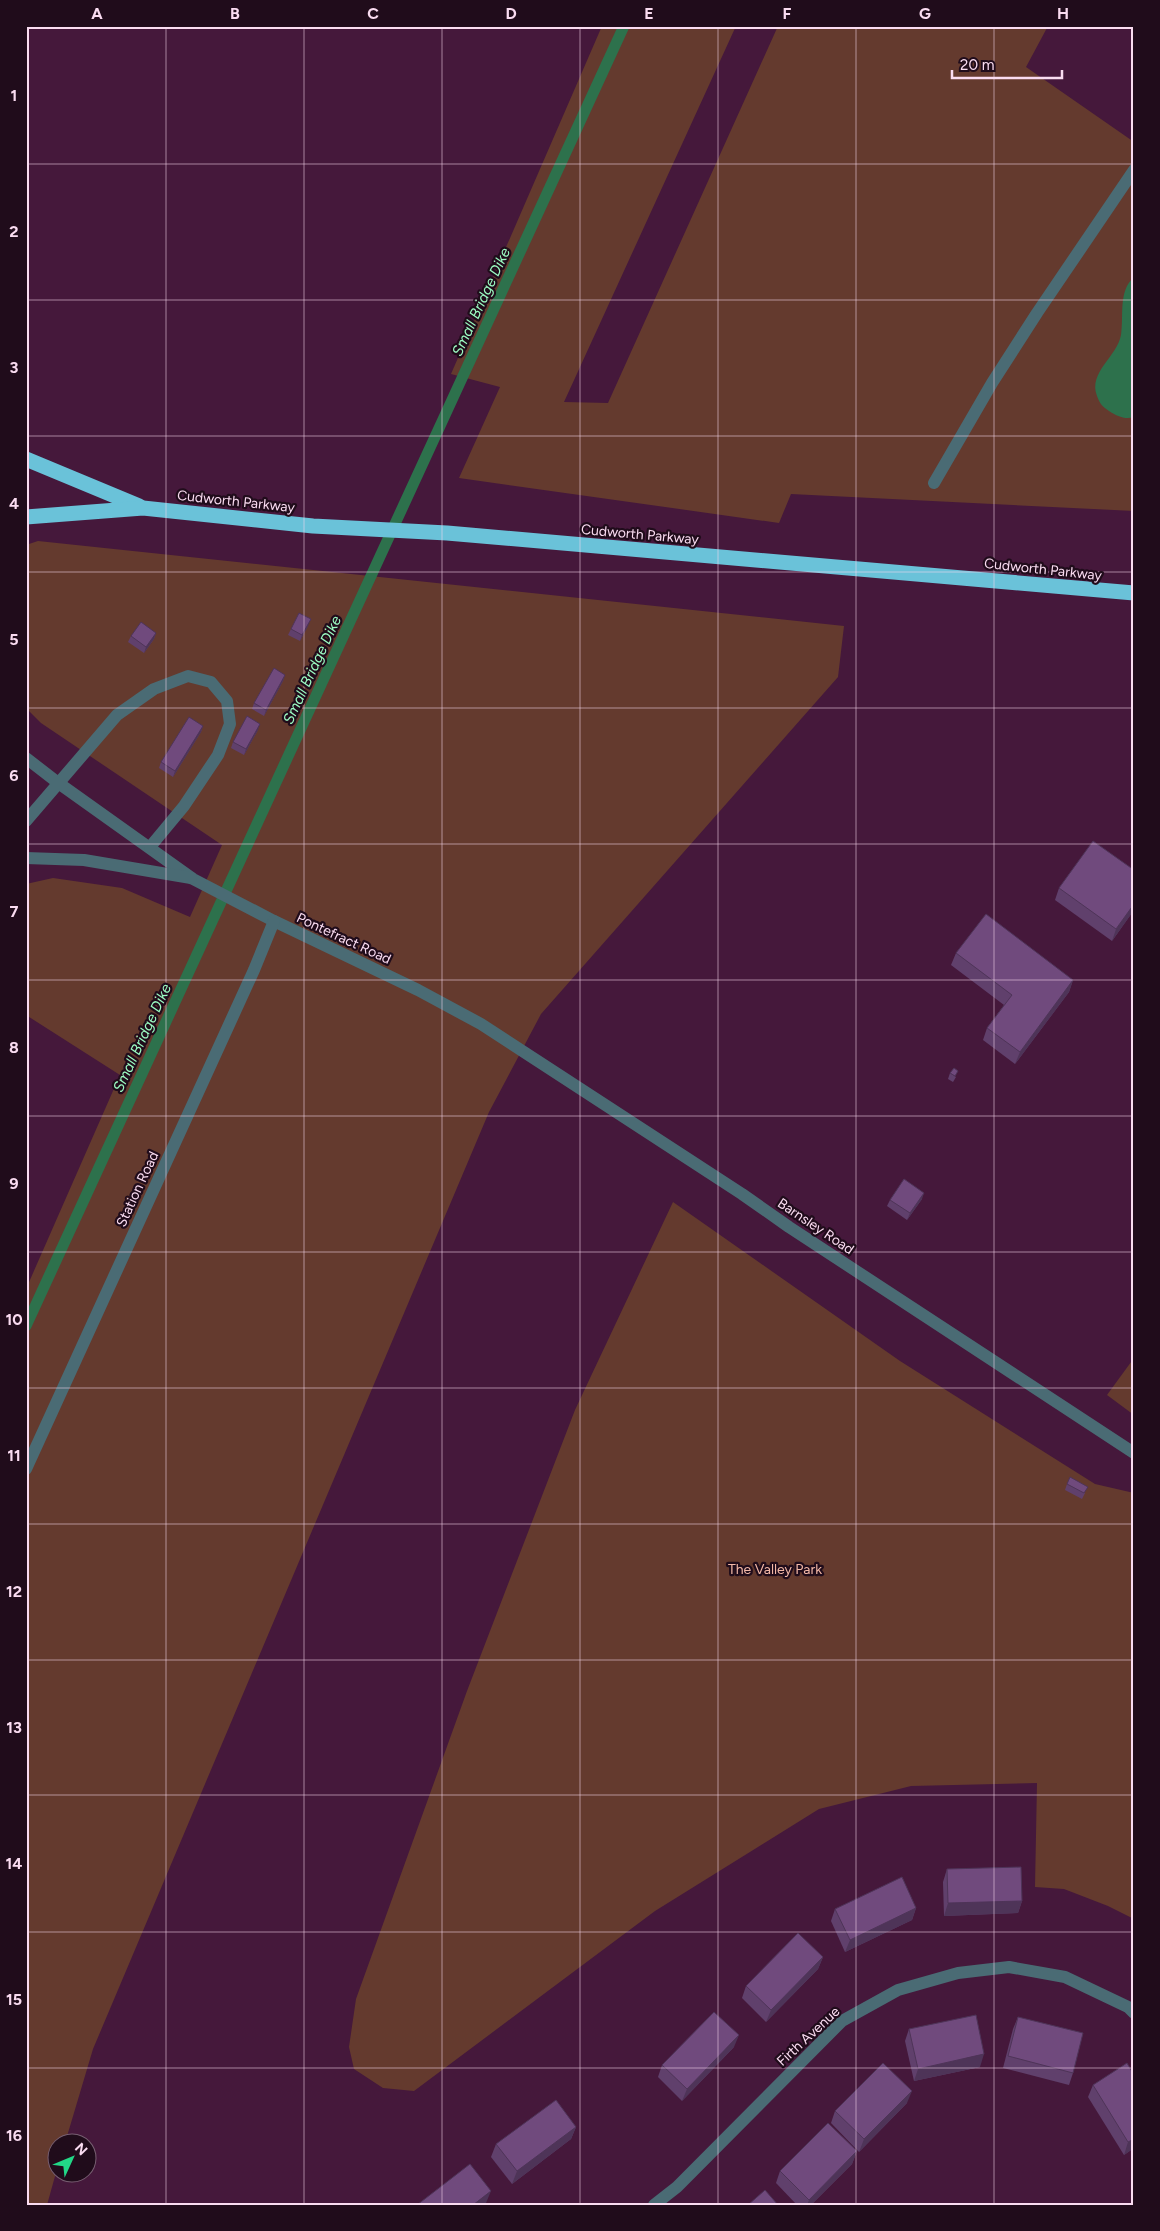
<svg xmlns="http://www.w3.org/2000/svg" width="1160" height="2231" font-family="Figtree,sans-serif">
	<rect width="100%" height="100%" fill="#45183b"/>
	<g fill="#643a2e">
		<polygon points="602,26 736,26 564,402 608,403 778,26 1048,26 1026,67 1134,142 1134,511 791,494 779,523 459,478 500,387 451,374"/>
		<polygon points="38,541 844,626 838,677 541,1014 489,1112 93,2049 65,2143 58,2144 57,2169 47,2205 26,2205 26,1289 120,1075 26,1015 26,884 53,878 122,888 190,917 222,845 41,723 26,708 26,545"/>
		<polygon points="673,1202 900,1361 1095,1484 1134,1493 1134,1919 1108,1906 1064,1889 1035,1887 1037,1783 911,1786 819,1809 655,1911 414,2091 383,2088 354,2069 349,2047 356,1999 467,1691 575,1410"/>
		<polygon points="1134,1358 1134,1415 1107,1395"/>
	</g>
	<path fill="#2d714c" d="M 1134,277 L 1134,417 C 1125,420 1117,416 1109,411 C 1102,406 1100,404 1097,396 C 1088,372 1117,357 1121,335 C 1124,315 1118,291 1134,277 Z"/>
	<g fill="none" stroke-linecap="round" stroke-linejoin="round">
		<polyline stroke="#2d714c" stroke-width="11" points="26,1326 624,26"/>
		<g stroke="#4a6b74" stroke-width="12">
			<polyline points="934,483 992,383 1037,313 1134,170"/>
			<polyline points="26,758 57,782 193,879 274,921 418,990 481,1024 742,1194 789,1227 1134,1453"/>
			<polyline points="26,821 117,715 154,689 188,676 211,682 227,701 230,724 218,755 184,806 150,847"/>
			<polyline points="26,858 84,860 191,878"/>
			<polyline points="26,1469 254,970 274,921"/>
			<polyline points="654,2205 677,2187 842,2021 898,1990 958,1973 1009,1967 1065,1977 1128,2007 1134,2013"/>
		</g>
		<g stroke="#6ac2d9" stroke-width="15">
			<polyline points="26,459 139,506"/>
			<polyline points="26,517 143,508 313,526 447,533 1134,593"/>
		</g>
	</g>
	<g fill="#60406c">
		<polygon points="308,626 300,641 288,635 291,629"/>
		<polygon points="156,633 154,639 144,653 128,642 131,636"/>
		<polygon points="285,675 283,681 264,716 252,709 254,703"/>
		<polygon points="203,726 201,732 173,777 159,768 161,762"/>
		<polygon points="258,730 244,755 231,748 233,742"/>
		<polygon points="1134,870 1134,910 1112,941 1055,900 1059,888"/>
		<polygon points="956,953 1073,980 1069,992 1015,1064 983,1040 987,1028 1004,1005 951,965"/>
		<polygon points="950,1073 956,1077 953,1082 948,1079"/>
		<polygon points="922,1199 907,1220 887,1206 890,1200"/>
		<polygon points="1067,1484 1085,1493 1082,1499 1065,1490"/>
		<polygon points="947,1869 1022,1901 1018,1913 944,1916 943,1882"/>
		<polygon points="916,1908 912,1920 845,1952 831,1921 835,1909"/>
		<polygon points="823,1957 818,1969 766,2022 742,1998 746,1986"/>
		<polygon points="1018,2017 1073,2073 1069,2085 1003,2068 1013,2029"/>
		<polygon points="909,2029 980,2067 914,2081 905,2041"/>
		<polygon points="734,2047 682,2101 658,2077 662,2065"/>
		<polygon points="1134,2075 1134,2148 1124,2155 1088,2097 1093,2085"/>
		<polygon points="907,2103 859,2152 831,2123 835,2111"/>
		<polygon points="576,2127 571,2139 512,2184 491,2157 496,2144"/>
		<polygon points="857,2151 852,2164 811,2205 797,2205 776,2183 780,2171"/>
	</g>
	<g fill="#4e3458">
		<polygon points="311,619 308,626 300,641 302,635"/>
		<polygon points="156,633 154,639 144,653 146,647"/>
		<polygon points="285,675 283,681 264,716 266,710"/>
		<polygon points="260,724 258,730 244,755 246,749"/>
		<polygon points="203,726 201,732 173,777 175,771"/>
		<polygon points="1134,904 1134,910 1112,941 1116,929"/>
		<polygon points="1073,980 1069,992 1015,1064 1020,1052"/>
		<polygon points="924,1193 922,1199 907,1220 910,1213"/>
		<polygon points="1022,1901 1018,1913 944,1916 948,1903"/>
		<polygon points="916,1908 912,1920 845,1952 850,1940"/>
		<polygon points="823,1957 818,1969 766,2022 771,2010"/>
		<polygon points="739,2035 734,2047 682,2101 687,2089"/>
		<polygon points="984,2054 980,2067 914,2081 918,2069"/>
		<polygon points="912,2091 907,2103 859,2152 864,2139"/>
		<polygon points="576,2127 571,2139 512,2184 517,2171"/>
		<polygon points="1134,2139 1134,2148 1124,2155 1128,2142"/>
		<polygon points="857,2151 852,2164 811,2205 807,2205 809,2200"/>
		<polygon points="491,2191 486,2203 484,2205 473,2205"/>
	</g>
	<g fill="#704a7d" stroke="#4e3458">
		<polygon points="299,613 311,619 302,635 291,629"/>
		<polygon points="141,622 156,633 146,647 131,636"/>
		<polygon points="274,668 285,675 266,710 254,703"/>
		<polygon points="247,716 260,724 246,749 233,742"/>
		<polygon points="189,717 203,726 175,771 161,762"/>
		<polygon points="1093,841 1134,870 1134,904 1116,929 1059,888"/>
		<polygon points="986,914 1073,980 1020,1052 987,1028 1012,995 956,953"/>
		<polygon points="954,1068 958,1071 955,1076 950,1073"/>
		<polygon points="904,1179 924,1193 910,1213 890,1200"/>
		<polygon points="1070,1477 1088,1487 1084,1493 1067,1484"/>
		<polygon points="1021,1867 1022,1901 948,1903 947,1869"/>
		<polygon points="902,1877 916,1908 850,1940 835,1909"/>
		<polygon points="798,1933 823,1957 771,2010 746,1986"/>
		<polygon points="714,2012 739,2035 687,2089 662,2065"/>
		<polygon points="976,2015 984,2054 918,2069 909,2029"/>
		<polygon points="1018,2017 1083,2033 1073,2073 1008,2056"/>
		<polygon points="883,2063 912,2091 864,2139 835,2111"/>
		<polygon points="1127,2063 1134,2075 1134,2139 1128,2142 1093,2085"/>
		<polygon points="556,2100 576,2127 517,2171 496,2144"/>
		<polygon points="828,2123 857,2151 809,2200 780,2171"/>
		<polygon points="470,2164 491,2191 473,2205 417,2205"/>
		<polygon points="765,2190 778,2205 748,2205"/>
	</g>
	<path fill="none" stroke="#fadcf1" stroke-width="1" stroke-opacity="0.55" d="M 166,26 L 166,2205M 304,26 L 304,2205M 442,26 L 442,2205M 580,26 L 580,2205M 718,26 L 718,2205M 856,26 L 856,2205M 994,26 L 994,2205M 26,164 L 1134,164M 26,300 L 1134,300M 26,436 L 1134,436M 26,572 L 1134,572M 26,708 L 1134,708M 26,844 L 1134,844M 26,980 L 1134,980M 26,1116 L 1134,1116M 26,1252 L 1134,1252M 26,1388 L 1134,1388M 26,1524 L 1134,1524M 26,1660 L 1134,1660M 26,1795 L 1134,1795M 26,1932 L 1134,1932M 26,2068 L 1134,2068"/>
	<g text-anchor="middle" stroke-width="4.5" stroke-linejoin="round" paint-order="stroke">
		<g font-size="14" fill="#fadcf1" stroke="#200c1b">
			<text transform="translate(236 501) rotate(6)" y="5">Cudworth Parkway</text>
			<text transform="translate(640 534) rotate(5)" y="5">Cudworth Parkway</text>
			<text transform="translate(1043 569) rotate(6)" y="5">Cudworth Parkway</text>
			<text transform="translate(344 938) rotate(25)" y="5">Pontefract Road</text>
			<text transform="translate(137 1189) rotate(-65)" y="5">Station Road</text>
			<text transform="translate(816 1226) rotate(34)" y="5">Barnsley Road</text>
			<text transform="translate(808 2036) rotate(-43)" y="5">Firth Avenue</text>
		</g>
		<g font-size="14" fill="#f3b8a7" stroke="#200c1b">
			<text x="775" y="1574">The Valley Park</text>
		</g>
		<g font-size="15" font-style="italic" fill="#9cfcc3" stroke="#200c1b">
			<text transform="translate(481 302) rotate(-65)" y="5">Small Bridge Dike</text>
			<text transform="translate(312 670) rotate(-65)" y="5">Small Bridge Dike</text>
			<text transform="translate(142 1038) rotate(-65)" y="5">Small Bridge Dike</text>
		</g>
	</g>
	<rect width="1160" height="2231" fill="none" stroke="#200c1b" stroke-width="55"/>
	<g transform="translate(72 2158) rotate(46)"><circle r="24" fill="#200c1b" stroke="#775f71"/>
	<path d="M0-4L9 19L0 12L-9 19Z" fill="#22d887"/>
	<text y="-8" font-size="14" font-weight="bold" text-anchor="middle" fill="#fadcf1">N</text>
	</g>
	<path d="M952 70v8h110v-8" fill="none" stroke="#fadcf1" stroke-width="2.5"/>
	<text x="960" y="70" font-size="15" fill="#fadcf1" stroke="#200c1b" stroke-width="4" paint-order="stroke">20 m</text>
	<rect x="28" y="28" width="1104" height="2176" fill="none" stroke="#fadcf1" stroke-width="2"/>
	<g font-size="16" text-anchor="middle" font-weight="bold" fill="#fadcf1">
		<text x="97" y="19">A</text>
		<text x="235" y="19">B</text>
		<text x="373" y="19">C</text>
		<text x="511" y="19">D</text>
		<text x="649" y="19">E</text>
		<text x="787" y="19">F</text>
		<text x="925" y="19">G</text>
		<text x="1063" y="19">H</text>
		<text x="14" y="101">1</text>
		<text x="14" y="237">2</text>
		<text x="14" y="373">3</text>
		<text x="14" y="509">4</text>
		<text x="14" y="645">5</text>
		<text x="14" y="781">6</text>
		<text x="14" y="917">7</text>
		<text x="14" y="1053">8</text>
		<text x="14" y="1189">9</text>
		<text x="14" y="1325">10</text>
		<text x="14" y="1461">11</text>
		<text x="14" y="1597">12</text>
		<text x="14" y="1733">13</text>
		<text x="14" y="1869">14</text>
		<text x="14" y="2005">15</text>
		<text x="14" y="2141">16</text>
	</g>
</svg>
